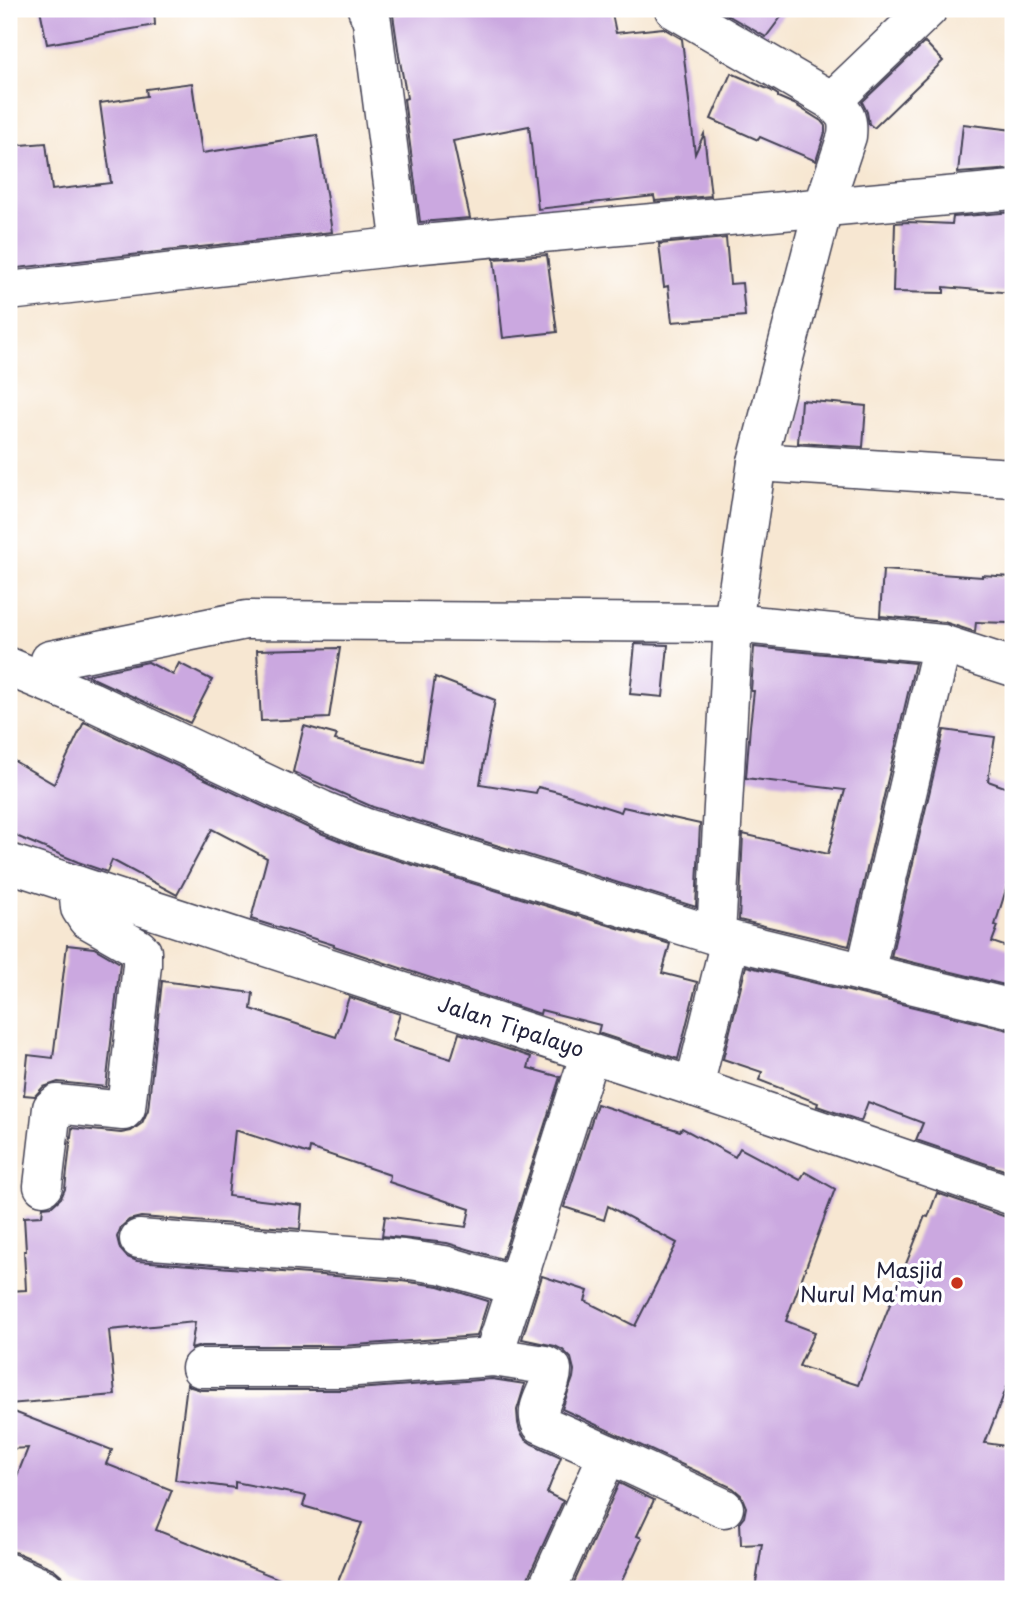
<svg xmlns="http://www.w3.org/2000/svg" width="1022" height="1598" font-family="'Playpen Sans',sans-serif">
	<rect width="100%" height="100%" fill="#fff"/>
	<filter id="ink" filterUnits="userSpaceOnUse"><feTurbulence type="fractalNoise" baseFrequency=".0143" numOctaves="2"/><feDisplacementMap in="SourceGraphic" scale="14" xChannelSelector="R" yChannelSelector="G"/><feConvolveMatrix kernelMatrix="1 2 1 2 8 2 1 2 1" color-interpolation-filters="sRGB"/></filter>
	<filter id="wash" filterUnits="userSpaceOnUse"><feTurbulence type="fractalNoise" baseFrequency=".00686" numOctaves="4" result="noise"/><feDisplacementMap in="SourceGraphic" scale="28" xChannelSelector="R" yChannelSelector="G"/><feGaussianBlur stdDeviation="1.57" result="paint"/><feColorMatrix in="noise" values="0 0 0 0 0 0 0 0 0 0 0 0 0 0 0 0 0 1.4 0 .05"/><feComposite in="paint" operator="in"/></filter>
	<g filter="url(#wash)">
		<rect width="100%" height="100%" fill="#f7e7d2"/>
		<g id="blocks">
			<g fill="#cba8e0">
				<polygon points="40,9 154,9 155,25 47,44"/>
				<polygon points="426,9 611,9 616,33 663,28 682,39 695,154 704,134 711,196 655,201 654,196 538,209 529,126 453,141 470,218 420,222 404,99 407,98 399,56 393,15"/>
				<polygon points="717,9 787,9 766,37"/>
				<polygon points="925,42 943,61 874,128 869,124 867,112 862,102"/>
				<polygon points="731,73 770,90 778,95 778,97 794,104 821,121 825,126 825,132 816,161 760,137 758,140 711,119"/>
				<polygon points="192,83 202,153 317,135 332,232 9,269 9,146 46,143 52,190 111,183 100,103 147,96 146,89"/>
				<polygon points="963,124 1013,130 1013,169 958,173"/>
				<polygon points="1013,212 1013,293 944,287 944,293 893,292 895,223 908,222 952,224 953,217"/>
				<polygon points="726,238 730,284 742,283 745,316 672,322 668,286 664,287 659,244"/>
				<polygon points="547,255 557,332 503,338 494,259"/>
				<polygon points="801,400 866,406 863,447 798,443"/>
				<polygon points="883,570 982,577 982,575 1012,577 1009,623 976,622 975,632 944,622 880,616"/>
				<polygon points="635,644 668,645 663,697 630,694"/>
				<polygon points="754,647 915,663 849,946 739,920 743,834 828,854 845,790 746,778 750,726 754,691 751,691"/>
				<polygon points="340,648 329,718 261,721 257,650"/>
				<polygon points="148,662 173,675 179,663 212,680 190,723 86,675"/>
				<polygon points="435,677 495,700 480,784 536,793 538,787 558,792 621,812 623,807 700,824 696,907 373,807 293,772 304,726 337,735 335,740 422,762"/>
				<polygon points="84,722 313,830 358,848 670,944 662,973 697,982 678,1059 598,1033 600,1025 541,1010 540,1014 334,946 334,945 251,919 267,858 212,829 177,895 112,860 107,872 78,862 9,833 9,758 54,784"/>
				<polygon points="944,730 995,737 988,781 1013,790 1013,867 995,925 998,926 992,942 1013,949 1013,987 891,957"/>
				<polygon points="67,945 94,948 120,963 106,1087 58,1082 43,1087 35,1096 24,1095 28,1055 53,1058"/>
				<polygon points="746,966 1008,1030 1013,1030 1013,1173 916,1140 923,1123 868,1102 861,1121 817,1106 818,1103 759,1080 762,1072 723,1059"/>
				<polygon points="162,981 253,993 251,1009 336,1037 349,997 400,1014 392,1040 451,1059 459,1033 531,1057 528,1068 560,1077 502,1259 447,1243 382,1236 385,1216 466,1227 470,1209 389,1182 390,1175 310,1148 309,1154 235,1130 228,1196 302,1205 300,1229 141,1217 129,1220 121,1227 117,1237 120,1249 127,1257 137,1261 401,1281 439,1286 488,1301 477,1336 342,1346 201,1346 191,1349 195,1322 109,1330 115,1395 9,1404 9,1291 26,1290 24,1251 26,1251 24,1217 42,1216 43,1207 52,1206 61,1198 65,1189 72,1128 121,1133 131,1131 142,1123 148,1110"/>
				<polygon points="597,1104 680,1131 682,1128 735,1157 740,1148 800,1180 805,1172 835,1189 786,1321 815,1332 799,1366 858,1385 925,1216 928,1217 937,1193 1006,1217 1013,1217 1013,1371 985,1443 1013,1447 1013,1589 755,1589 762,1544 741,1545 740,1522 744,1517 746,1507 741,1495 733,1488 562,1409 573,1378 574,1370 571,1358 563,1350 555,1346 522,1339 542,1276 588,1291 585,1301 635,1326 677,1243 608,1206 604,1220 564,1207"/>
				<polygon points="492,1379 525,1384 517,1410 518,1423 520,1431 525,1439 532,1444 561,1457 547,1493 563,1501 527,1580 525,1589 335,1589 362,1523 303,1506 306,1496 235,1482 235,1488 175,1480 187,1384 191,1387 201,1390 343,1390"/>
				<polygon points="9,1410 112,1450 106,1464 172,1490 156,1530 302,1588 302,1589 85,1589 65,1581 62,1576 54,1569 18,1553 9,1551 9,1496 28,1448 9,1449"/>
				<polygon points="619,1483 654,1500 637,1536 642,1538 618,1589 571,1589"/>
			</g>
		</g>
	</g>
	<g filter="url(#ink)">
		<use href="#blocks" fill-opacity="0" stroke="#424052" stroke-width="2"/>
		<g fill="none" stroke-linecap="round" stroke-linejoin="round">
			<defs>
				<g id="minor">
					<polyline points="367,9 372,22 401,246"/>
					<path d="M 674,9 L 832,101 C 845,114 849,117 847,136 L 823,208 L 757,462 L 733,623 L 716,935"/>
					<polyline points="832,101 928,9"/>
					<polyline points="9,291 401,246 1013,190"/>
					<polyline points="757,462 1013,478"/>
					<polyline points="50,660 246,620 733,623 942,644"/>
					<polyline points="9,667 91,701 322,810 366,828 730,940 1013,1009"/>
					<path id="s1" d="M 9,863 L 694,1087 L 1013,1196"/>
					<polyline points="865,973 942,644 1013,667"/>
					<polyline points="694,1087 730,940"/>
					<polyline points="43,1186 52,1108 57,1104 123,1111 126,1108 142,965 142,952 138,948 87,919 80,908 78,886"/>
					<polyline points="139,1239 403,1259 444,1265 516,1286 590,1053"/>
					<polyline points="493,1357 516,1286"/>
					<path d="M 201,1368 L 343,1368 L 493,1357 L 545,1365 L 552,1369 C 553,1388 532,1406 541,1424 L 608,1454"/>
					<polyline points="9,1573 45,1589"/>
					<polyline points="547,1589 608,1454 724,1508"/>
				</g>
			</defs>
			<use href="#minor" stroke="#424052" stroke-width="41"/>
			<use href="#minor" stroke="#fff" stroke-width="38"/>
		</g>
	</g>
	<circle fill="#c8321e" stroke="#fff" stroke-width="2.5" cx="957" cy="1283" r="7"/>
	<g text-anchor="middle" stroke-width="7" stroke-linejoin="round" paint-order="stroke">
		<g font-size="21" fill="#22223b" stroke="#fff">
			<text dy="7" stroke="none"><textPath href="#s1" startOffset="528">Jalan Tipalayo</textPath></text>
		</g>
		<g font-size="21" fill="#22223b" stroke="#fff" text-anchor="end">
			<text x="943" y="1278">Masjid<tspan x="943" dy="24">Nurul Ma'mun</tspan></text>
		</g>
	</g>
	<rect width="1022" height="1598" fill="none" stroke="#fff" stroke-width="35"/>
</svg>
